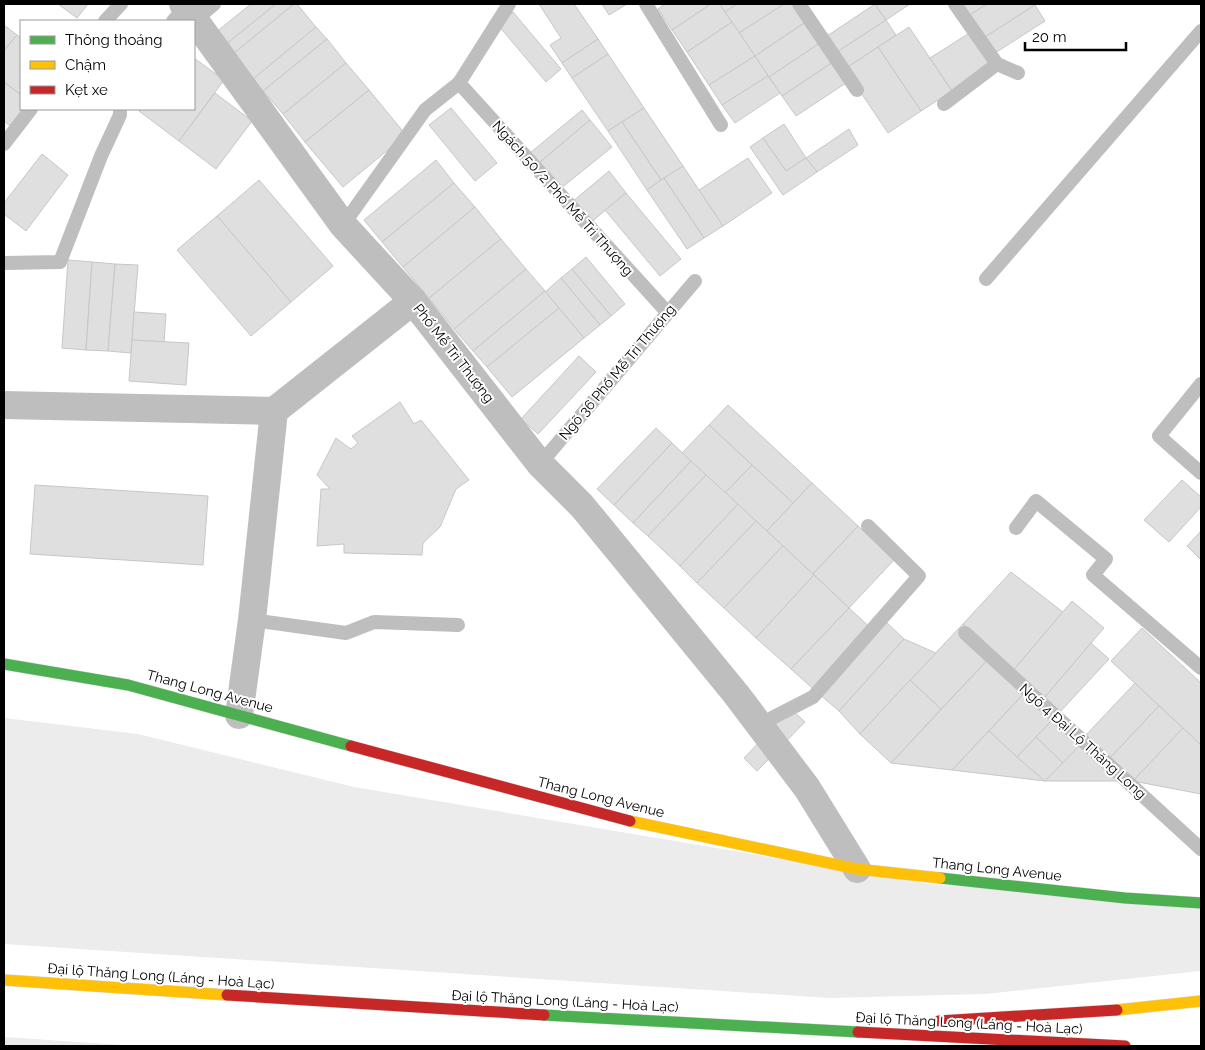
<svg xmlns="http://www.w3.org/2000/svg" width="1205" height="1050" font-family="Raleway,sans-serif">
	<rect width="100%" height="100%" fill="#fff"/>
	<g fill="#ececec">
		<polygon points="4,718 138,734 354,787 930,884 1201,904 1201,971 985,994 829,998 4,944"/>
		<polygon points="4,1037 137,1046 4,1046"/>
	</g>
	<g fill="#dfdfdf" stroke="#c7c7c7">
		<polygon points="58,4 88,4 77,18"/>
		<polygon points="251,4 276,4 225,45 215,33"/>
		<polygon points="276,4 294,4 233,54 225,45"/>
		<polygon points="294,4 297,4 316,27 253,79 233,54"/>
		<polygon points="539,4 574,4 598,39 562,63 550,45 561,38"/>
		<polygon points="602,4 627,4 609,15"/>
		<polygon points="665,4 711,4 672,30 658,9"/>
		<polygon points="711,4 720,4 732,22 687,52 672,30"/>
		<polygon points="720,4 737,4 725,12"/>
		<polygon points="737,4 784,4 739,33 725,12"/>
		<polygon points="784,4 798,4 808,20 755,56 739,33"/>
		<polygon points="875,4 886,20 834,54 824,38"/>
		<polygon points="875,4 910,4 886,20"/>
		<polygon points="960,4 987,4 968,16"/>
		<polygon points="987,4 1034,4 1035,5 982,39 968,16"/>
		<polygon points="1035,5 1045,21 992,55 982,39"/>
		<polygon points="513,12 561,69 546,82 498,25"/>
		<polygon points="809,20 823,41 769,77 755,56"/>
		<polygon points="886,20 896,35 845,69 834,54"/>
		<polygon points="732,22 755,56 709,85 687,52"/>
		<polygon points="4,25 17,35 4,50"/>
		<polygon points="316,27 327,39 263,91 253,79"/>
		<polygon points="909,27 952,91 921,111 878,47"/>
		<polygon points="971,32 993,64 952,91 930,58"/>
		<polygon points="17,35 21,38 21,95 4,82 4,51"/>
		<polygon points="327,39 346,63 283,114 263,91"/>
		<polygon points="598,39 608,54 572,78 562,63"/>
		<polygon points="823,41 836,60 782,96 769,77"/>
		<polygon points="878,47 921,111 888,133 845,69"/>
		<polygon points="608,54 644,108 608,131 572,78"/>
		<polygon points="755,56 768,76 722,105 709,85"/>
		<polygon points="194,58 224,80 179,141 139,111 141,109 194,109"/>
		<polygon points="836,60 849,81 796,116 782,96"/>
		<polygon points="346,63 369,90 305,142 283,114"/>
		<polygon points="768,76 780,93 735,123 722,105"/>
		<polygon points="4,82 21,95 21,109 23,109 10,126 4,121"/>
		<polygon points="369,90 406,135 343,187 305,142"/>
		<polygon points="215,93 252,121 216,169 179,141"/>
		<polygon points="451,108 497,163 475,181 429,125"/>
		<polygon points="644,108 683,166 661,180 622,122"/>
		<polygon points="582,110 590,120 539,163 530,153"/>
		<polygon points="590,120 612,147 560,189 539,163"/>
		<polygon points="622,122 661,180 647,190 608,131"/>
		<polygon points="784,124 806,158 786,171 763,138"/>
		<polygon points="849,129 858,145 817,172 806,158"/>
		<polygon points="763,138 786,171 806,158 817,172 783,195 750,147"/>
		<polygon points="42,154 68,175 26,231 4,214 4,203"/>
		<polygon points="748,158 772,193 723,226 699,190"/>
		<polygon points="436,160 454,183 382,242 364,220"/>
		<polygon points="683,166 723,226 704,238 664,178"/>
		<polygon points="609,171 626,193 589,224 572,202"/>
		<polygon points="664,178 704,238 687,249 647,190"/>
		<polygon points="259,180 333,266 291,302 217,216"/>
		<polygon points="454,183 475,207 403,267 382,242"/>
		<polygon points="626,193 681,259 660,276 605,210"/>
		<polygon points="475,207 501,239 429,298 403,267"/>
		<polygon points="217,216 291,302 251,336 177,250"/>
		<polygon points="501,239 526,269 454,329 429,298"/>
		<polygon points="586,257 625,304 611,316 572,269"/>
		<polygon points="68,260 92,262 86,350 62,348"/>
		<polygon points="92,262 115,264 108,351 86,350"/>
		<polygon points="115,264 138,265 131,353 108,351"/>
		<polygon points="526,269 545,291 473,351 454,329"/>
		<polygon points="572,269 611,316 600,325 561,278"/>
		<polygon points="561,278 600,325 584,338 545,292"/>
		<polygon points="545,291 559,308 487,367 473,351"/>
		<polygon points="559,308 584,338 512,397 487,367"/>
		<polygon points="134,312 166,314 164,342 132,340"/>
		<polygon points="132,340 189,343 186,385 129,381"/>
		<polygon points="579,356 596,372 538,434 521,419"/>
		<polygon points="400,402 414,424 421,420 469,480 456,489 440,527 423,543 422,555 344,553 344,544 317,546 321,489 330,489 317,475 336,438 351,449 358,443 352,436"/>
		<polygon points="728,405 812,483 793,503 709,425"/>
		<polygon points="709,425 752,465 725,493 682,453"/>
		<polygon points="656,428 672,443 614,505 597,489"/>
		<polygon points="672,443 691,461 633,523 614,505"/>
		<polygon points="691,461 706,475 648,536 633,523"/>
		<polygon points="752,465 793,503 767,531 725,493"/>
		<polygon points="706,475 738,504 680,566 648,536"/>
		<polygon points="1182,480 1201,497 1201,507 1169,542 1144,520"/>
		<polygon points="812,483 858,526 813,574 767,531"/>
		<polygon points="35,485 208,496 203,565 30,554"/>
		<polygon points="738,504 756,521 697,583 680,566"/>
		<polygon points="756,521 783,546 724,608 697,583"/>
		<polygon points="858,526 894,560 849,608 813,574"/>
		<polygon points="1201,531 1201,560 1187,546"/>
		<polygon points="783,546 814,575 756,638 724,608"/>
		<polygon points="1011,572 1063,612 1012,672 963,624"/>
		<polygon points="814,575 849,608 791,669 756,638"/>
		<polygon points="1072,601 1104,628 1044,698 1012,672"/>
		<polygon points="849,608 874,631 818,693 791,669"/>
		<polygon points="884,620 904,639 839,711 818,693"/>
		<polygon points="963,624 995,652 941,709 910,680"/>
		<polygon points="1142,628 1201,683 1201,745 1111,661"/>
		<polygon points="904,639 936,653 860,734 839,711"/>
		<polygon points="1091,643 1109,659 1059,713 1044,698"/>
		<polygon points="995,652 1030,687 952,770 891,763"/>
		<polygon points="910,680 941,709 891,763 860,734"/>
		<polygon points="1135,683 1159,706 1109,759 1085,736"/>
		<polygon points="1030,687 1059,713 1017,757 989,731"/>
		<polygon points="1159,706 1183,728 1133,781 1109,759"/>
		<polygon points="791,709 805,722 757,771 744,758"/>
		<polygon points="1059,713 1087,738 1064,764 1036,737"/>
		<polygon points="1183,728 1201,745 1201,794 1133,781"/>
		<polygon points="989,731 1017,757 1045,781 952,770"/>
		<polygon points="1036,737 1064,764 1045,781 1017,757"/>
		<polygon points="1087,738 1133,781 1045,781"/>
	</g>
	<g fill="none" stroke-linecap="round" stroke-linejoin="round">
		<defs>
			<g id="fast">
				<polyline points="4,664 128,685 351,746"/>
				<polyline points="940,878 1125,898 1201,903"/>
				<polyline points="544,1015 858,1032"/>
			</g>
			<g id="slow">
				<polyline points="630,821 857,869 940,878"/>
				<polyline points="4,980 227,995"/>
				<polyline points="1117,1010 1201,1001"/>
			</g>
			<g id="jam">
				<polyline points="351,746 630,821"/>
				<polyline points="227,995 544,1015"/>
				<polyline points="939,1021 1117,1010"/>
				<polyline points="858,1032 1125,1046"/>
			</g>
		</defs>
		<use href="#fast" stroke="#dbdbdb" stroke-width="12"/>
		<use href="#slow" stroke="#dbdbdb" stroke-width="12"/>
		<use href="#jam" stroke="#dbdbdb" stroke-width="12"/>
		<g stroke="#bebebe" stroke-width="14">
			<polyline points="646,4 721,125"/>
			<polyline points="799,4 857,90"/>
			<polyline points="196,19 214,4"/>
			<polyline points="105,21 121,4"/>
			<polyline points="173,21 186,7"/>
			<polyline points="997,64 1018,73"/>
			<polyline points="459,83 667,312"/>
			<polyline points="944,104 997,64 955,4"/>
			<polyline points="4,144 31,109"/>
			<polyline points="343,225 425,110 459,83 509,4"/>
			<polyline points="4,263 60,262 101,156 120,115 120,109"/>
			<polyline points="986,279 1201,31"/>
			<polyline points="1201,384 1159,436 1201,473"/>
			<polyline points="540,464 695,281"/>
			<polyline points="1016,528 1036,501 1106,559 1093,575 1201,668"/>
			<polyline points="252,620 346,633 374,622 458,625"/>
			<polyline points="965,633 1201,849"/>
			<polyline points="772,718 813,697 919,576 868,526"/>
		</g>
		<g stroke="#bebebe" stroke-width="28">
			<polyline points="183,4 343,225 413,301 540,464 582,506 736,694 807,788 857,869"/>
			<polyline points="4,405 274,411 413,301"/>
			<polyline points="239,715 252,620 274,411"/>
		</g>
		<use href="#fast" stroke="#4caf50" stroke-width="11"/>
		<use href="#slow" stroke="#ffc107" stroke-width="11"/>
		<use href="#jam" stroke="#c62828" stroke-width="11"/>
	</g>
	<g text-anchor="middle" stroke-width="4" stroke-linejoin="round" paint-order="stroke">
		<g font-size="14" fill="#000" stroke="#fff">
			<text transform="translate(563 198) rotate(48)" y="5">Ngách 50/2 Phố Mễ Trì Thượng</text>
			<text transform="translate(454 353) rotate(52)" y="5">Phố Mễ Trì Thượng</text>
			<text transform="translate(617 372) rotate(-50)" y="5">Ngõ 36 Phố Mễ Trì Thượng</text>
			<text transform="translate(210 691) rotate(15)" y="5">Thang Long Avenue</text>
			<text transform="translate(1083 741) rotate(42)" y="5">Ngõ 4 Đại Lộ Thăng Long</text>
			<text transform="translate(601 797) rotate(14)" y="5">Thang Long Avenue</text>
			<text transform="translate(997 869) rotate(6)" y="5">Thang Long Avenue</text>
			<text transform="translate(161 976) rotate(4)" y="5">Đại lộ Thăng Long (Láng - Hoà Lạc)</text>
			<text transform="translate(565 1001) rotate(3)" y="5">Đại lộ Thăng Long (Láng - Hoà Lạc)</text>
			<text transform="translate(969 1023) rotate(3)" y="5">Đại lộ Thăng Long (Láng - Hoà Lạc)</text>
		</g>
	</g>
	<rect width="1205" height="1050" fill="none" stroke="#000000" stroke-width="10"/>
	<rect x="20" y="20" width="175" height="90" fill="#ffffff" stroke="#999999"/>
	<rect x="30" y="36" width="25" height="8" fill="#4caf50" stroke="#999999"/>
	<text x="65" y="45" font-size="15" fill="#000000">Thông thoáng</text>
	<rect x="30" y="61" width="25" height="8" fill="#ffc107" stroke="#999999"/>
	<text x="65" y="70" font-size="15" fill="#000000">Chậm</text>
	<rect x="30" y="86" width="25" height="8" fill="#c62828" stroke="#999999"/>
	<text x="65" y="95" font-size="15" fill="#000000">Kẹt xe</text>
	<path d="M1025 42v8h101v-8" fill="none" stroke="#000000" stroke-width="2.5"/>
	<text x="1032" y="42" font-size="15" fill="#000000" stroke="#ffffff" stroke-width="4" paint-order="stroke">20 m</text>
</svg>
